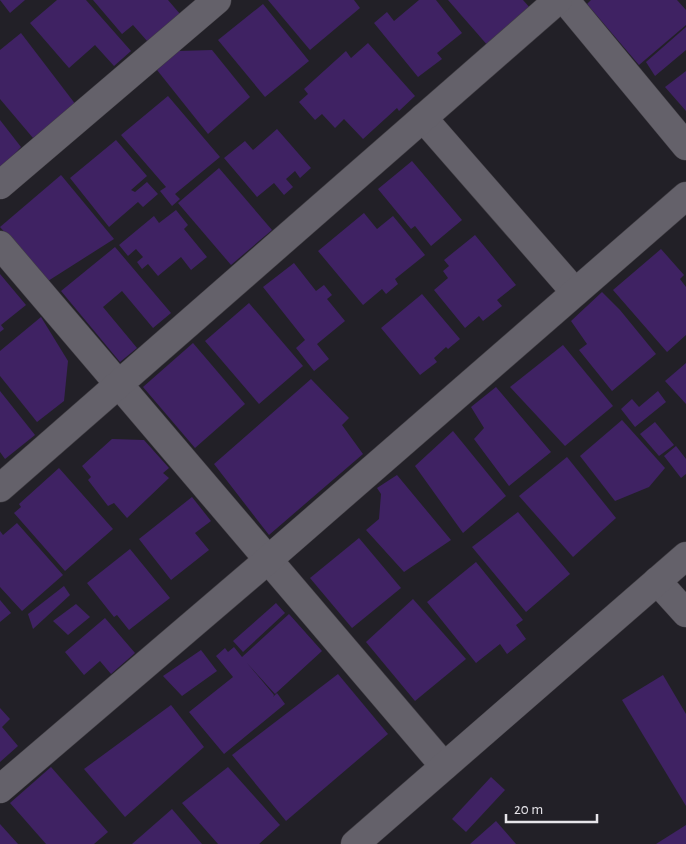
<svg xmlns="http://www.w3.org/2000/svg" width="686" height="844" font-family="'Alegreya Sans',sans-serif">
	<rect width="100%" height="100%" fill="#222027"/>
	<g fill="#3f2263">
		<polygon points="0,0 25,0 10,13"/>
		<polygon points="57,0 86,0 131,51 114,66 95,45 69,68 30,23"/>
		<polygon points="93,0 168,0 180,14 148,42 133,25 122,34"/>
		<polygon points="268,0 354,0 360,8 310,50"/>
		<polygon points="419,0 436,0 462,33 437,53 442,59 418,77 374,23 387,12 394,21"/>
		<polygon points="448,0 523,0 531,9 489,47"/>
		<polygon points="591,0 677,0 686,10 686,25 639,65 587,4"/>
		<polygon points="263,4 309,61 265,97 218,40"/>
		<polygon points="686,27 686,50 655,76 646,62"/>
		<polygon points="21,33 76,105 33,138 0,99 0,50"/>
		<polygon points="368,43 415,96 399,111 397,108 363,139 344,119 335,128 322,114 315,120 299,102 308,94 304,89 346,51 351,58"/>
		<polygon points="212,50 250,97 208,134 157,70 178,51"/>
		<polygon points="686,71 686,111 665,87"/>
		<polygon points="168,96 220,157 175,194 180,199 172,206 160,191 166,187 121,135"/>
		<polygon points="0,120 21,147 0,170"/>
		<polygon points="277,129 311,168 300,178 295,171 286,179 293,187 284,195 274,183 257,197 224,158 245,141 253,150"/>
		<polygon points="116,140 147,176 131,190 135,192 147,182 158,194 143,207 138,202 109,227 70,178"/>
		<polygon points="412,161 462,220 431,246 415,226 411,229 378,189"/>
		<polygon points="219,168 272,230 231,265 178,203"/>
		<polygon points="61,175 114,239 48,281 0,227"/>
		<polygon points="176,210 188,225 184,229 207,257 191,270 181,257 158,276 148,264 142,269 137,262 143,257 136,249 128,256 119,245 154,216 159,223"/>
		<polygon points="364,213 377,229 393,216 425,255 395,279 398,284 386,294 382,289 363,305 318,251"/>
		<polygon points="475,235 516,285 497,300 502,306 483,321 479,316 465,328 434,290 448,278 443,271 449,266 444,260"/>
		<polygon points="115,247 171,313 153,328 122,291 103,307 137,348 120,362 61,291"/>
		<polygon points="661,249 684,275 680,279 686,287 686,335 667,352 613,290"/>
		<polygon points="294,263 316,291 324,285 332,295 327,299 345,321 317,344 329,359 314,371 296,348 305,340 263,287"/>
		<polygon points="0,274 26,305 1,325 4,329 0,332"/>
		<polygon points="602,292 620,310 656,354 612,391 579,350 587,344 571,321"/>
		<polygon points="422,294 460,339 448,349 446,347 434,358 437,362 420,375 381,328"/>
		<polygon points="249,303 303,366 259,404 205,341"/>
		<polygon points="41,317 68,361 64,401 37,422 0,376 0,351"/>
		<polygon points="193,343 245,404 195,448 143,387"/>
		<polygon points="563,345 613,406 565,446 510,387"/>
		<polygon points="686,363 686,404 665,381"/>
		<polygon points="311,379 349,418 342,425 363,454 269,535 214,464"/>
		<polygon points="496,387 551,452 509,486 474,439 484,428 471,407"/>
		<polygon points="0,391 35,435 5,459 0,452"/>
		<polygon points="658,391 666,402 635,427 621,409 632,399 639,407"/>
		<polygon points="622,420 665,468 649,487 615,501 580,456"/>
		<polygon points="655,422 674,445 659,456 640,434"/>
		<polygon points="453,431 506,496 463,533 415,466"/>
		<polygon points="112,439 144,440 169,468 163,473 169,478 127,518 114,503 108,506 88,480 91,477 82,466"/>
		<polygon points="676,446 686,459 686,474 681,478 664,456"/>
		<polygon points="567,457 616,518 573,557 519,496"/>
		<polygon points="59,468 113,529 65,571 14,513 21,507 19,504"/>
		<polygon points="397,475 451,540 404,572 366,530 379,519 381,494 377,488"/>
		<polygon points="192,497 211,521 195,533 209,550 171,580 139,539"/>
		<polygon points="518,512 570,574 526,612 472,547"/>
		<polygon points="17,523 63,575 22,611 0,587 0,531 3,535"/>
		<polygon points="359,538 401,588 352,628 310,578"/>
		<polygon points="130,549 170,598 129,630 117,615 114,617 87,583"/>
		<polygon points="476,562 523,620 516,625 526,639 507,654 500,644 476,663 427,602"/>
		<polygon points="64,586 70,595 33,629 28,614"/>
		<polygon points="413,599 466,659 415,701 366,642"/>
		<polygon points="0,600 11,613 0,622"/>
		<polygon points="276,603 285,613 243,652 233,641"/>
		<polygon points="76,604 90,617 68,635 53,621"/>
		<polygon points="289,614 322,651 275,694 247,663 274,695 273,697 277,693 285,704 224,754 189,712 233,677 216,656 225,648 228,652 234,647 242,657"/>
		<polygon points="105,618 135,653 111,674 100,661 84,675 65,652"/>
		<polygon points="201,650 217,671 182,696 163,676"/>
		<polygon points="338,674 388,734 286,821 232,755"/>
		<polygon points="663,675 686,714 686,806 622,700"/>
		<polygon points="171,705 204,747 125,817 84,769"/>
		<polygon points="0,708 10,719 2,727 18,746 0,762"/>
		<polygon points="51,767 108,832 94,844 46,844 10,803"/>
		<polygon points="228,767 280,825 259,844 218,844 182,803"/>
		<polygon points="491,777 505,790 466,832 452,819"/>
		<polygon points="172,809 202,844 132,844"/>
		<polygon points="496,821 516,844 470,844"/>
		<polygon points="0,824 18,844 0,844"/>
		<polygon points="686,825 686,844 656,844"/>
	</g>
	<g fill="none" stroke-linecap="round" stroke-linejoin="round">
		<defs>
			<g id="minor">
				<polyline points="565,0 686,146"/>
				<polyline points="423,118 575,292"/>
				<polyline points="0,185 217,0"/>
				<polyline points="0,245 444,766"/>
				<polyline points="0,488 558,0"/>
				<polyline points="657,581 686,613"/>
				<polyline points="0,789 269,559 686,196"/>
				<polyline points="355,844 686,556"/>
			</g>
		</defs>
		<use href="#minor" stroke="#413e44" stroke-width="29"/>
		<use href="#minor" stroke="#64616a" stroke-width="28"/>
	</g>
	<path d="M506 814v8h91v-8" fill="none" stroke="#e7e5ea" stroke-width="2.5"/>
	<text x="514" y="814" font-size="15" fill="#e7e5ea" stroke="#222027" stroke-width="4" paint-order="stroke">20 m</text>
</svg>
